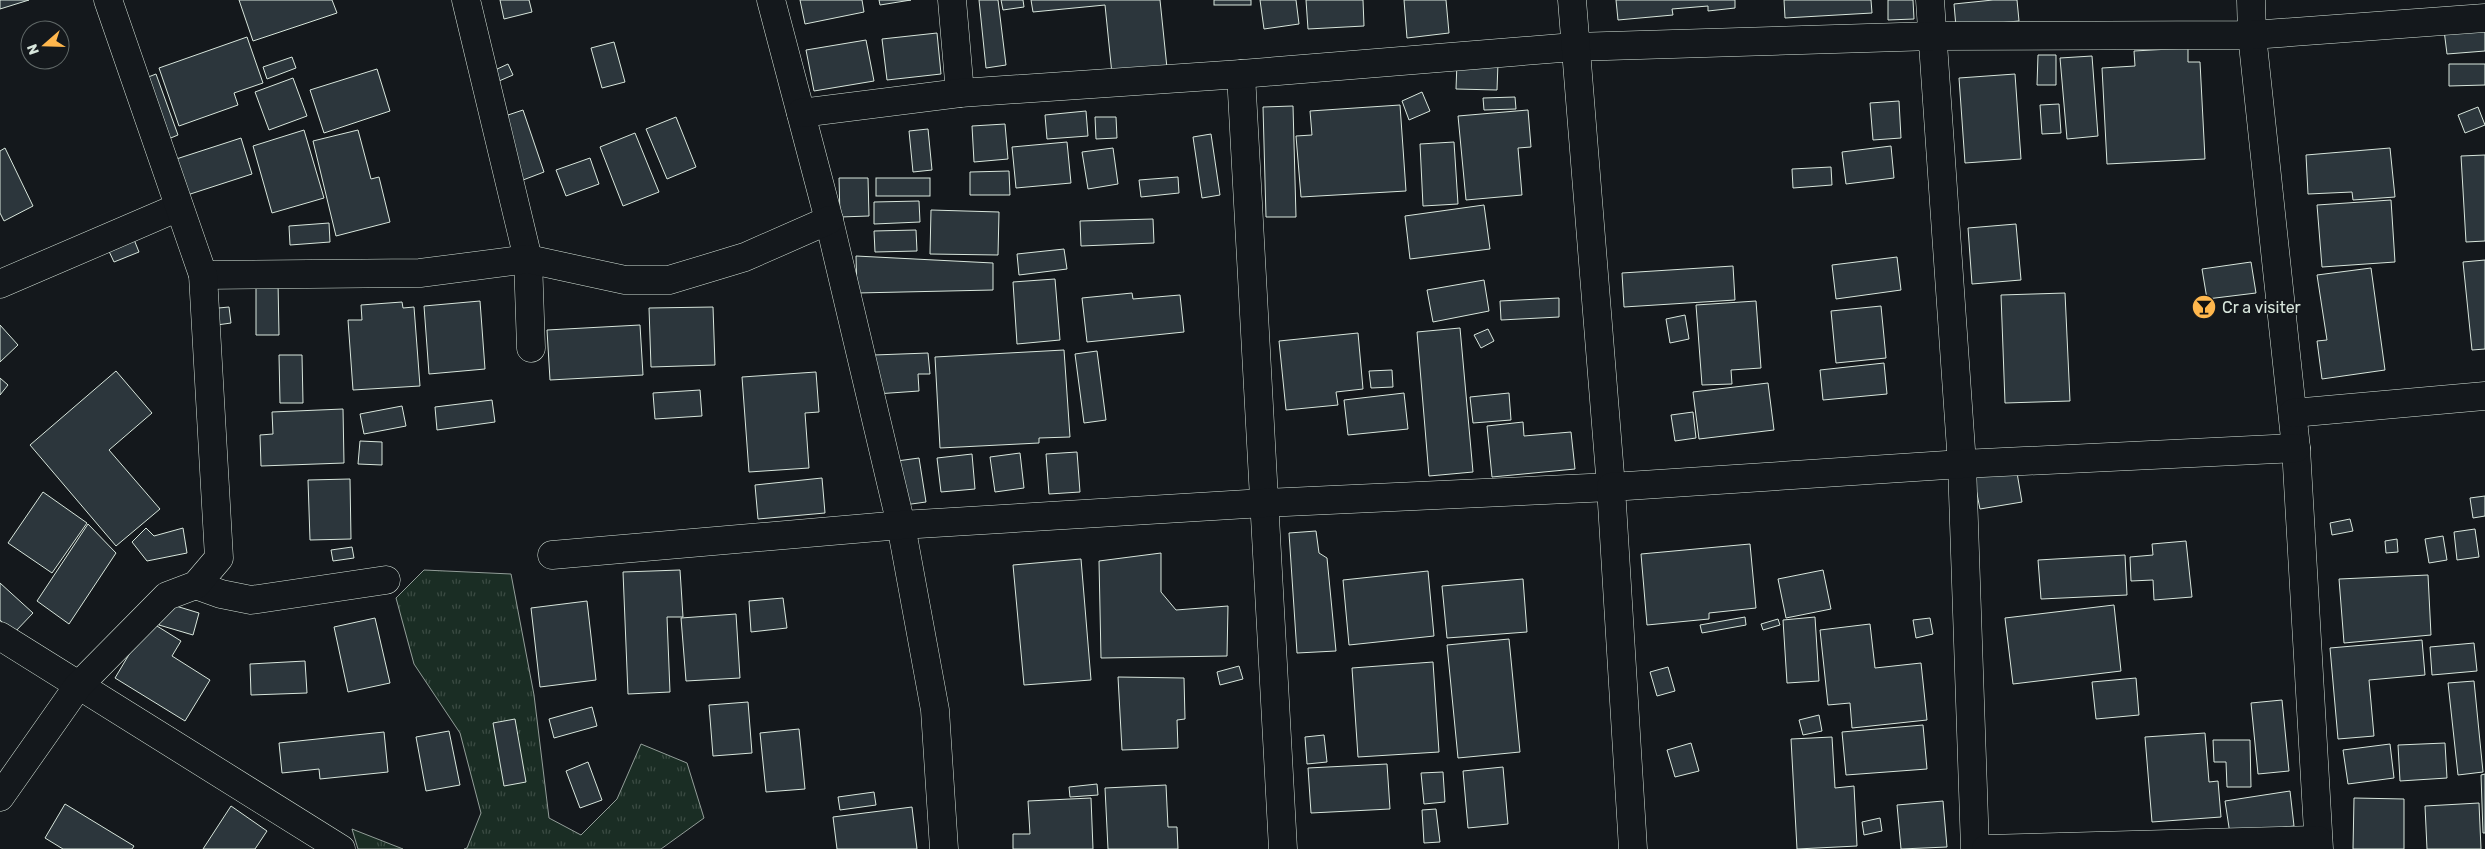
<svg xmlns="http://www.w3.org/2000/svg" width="2485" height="849" font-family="Rubik,sans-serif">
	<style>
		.grass { fill: url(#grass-tufts); stroke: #939e99 }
		.building { fill: #2c363c; stroke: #d8e6dc }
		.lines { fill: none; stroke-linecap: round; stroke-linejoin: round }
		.street-casing { stroke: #d8e6dc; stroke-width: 29 }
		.street { stroke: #14181c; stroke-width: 28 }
		.labels { text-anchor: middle; stroke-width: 4; stroke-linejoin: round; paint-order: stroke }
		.poi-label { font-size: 16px; fill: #d8e6dc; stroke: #14181c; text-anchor: start }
	</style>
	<defs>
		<pattern id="grass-tufts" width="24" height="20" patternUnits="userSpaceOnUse" patternTransform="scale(1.25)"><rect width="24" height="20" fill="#1a2d24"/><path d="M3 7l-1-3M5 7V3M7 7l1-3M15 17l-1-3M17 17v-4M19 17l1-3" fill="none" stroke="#3b4b43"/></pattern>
	</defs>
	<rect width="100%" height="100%" fill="#14181c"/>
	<g class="grass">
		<path d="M424 570 511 574 534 695 549 818 581 835 617 799 641 744 687 763 704 818 661 849H464L467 848 481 813 460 733 414 664 396 598Z"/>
		<path d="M352 829 403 849H358Z"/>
	</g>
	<g class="building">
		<path d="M0 0H29L0 9Z"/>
		<path d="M239 0H332L337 13 253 41Z"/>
		<path d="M500 0H529L532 12 504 19Z"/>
		<path d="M800 0H862L864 12 805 24Z"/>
		<path d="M879 0H911L880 5Z"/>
		<path d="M979 0H998L1006 65 986 68Z"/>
		<path d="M1001 0H1023L1024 7 1003 10Z"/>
		<path d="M1031 0H1160L1167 68 1112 74 1105 5 1033 12Z"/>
		<rect x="1214" y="0" width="37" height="5"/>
		<path d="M1260 0H1296L1299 24 1264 29Z"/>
		<path d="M1306 0H1363L1364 26 1308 29Z"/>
		<path d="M1404 0H1446L1449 33 1407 38Z"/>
		<path d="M1616 0H1735V8L1708 11V6L1672 9 1673 15 1618 20Z"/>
		<path d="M1784 0H1871L1872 13 1785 18Z"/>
		<path d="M1888 0H1913L1914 19 1888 20Z"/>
		<path d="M1993 0H2017L2019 21 1956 27 1954 4Z"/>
		<path d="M2485 26V51L2447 54 2444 30Z"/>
		<path d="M937 33 941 74 887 80 882 39Z"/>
		<path d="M247 37 263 83 234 93 238 105 179 126 159 68Z"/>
		<path d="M866 40 874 81 814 91 806 50Z"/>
		<path d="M614 42 625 82 602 88 591 48Z"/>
		<path d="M2188 48V62H2200L2205 159 2107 164 2102 68 2135 66 2134 51Z"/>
		<path d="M2038 55H2056V85H2037Z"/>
		<path d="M2092 56 2098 136 2067 139 2060 58Z"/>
		<path d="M292 57 296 68 267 79 263 67Z"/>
		<path d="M1457 62 1498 63 1497 90 1456 89Z"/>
		<path d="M508 64 513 75 499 81 495 70Z"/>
		<path d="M2449 64H2485V85L2449 86Z"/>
		<path d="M377 69 390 111 324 133 310 90Z"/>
		<path d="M156 74 178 135 161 142 138 81Z"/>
		<path d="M2015 74 2021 159 1965 163 1959 78Z"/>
		<path d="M293 78 307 116 269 130 255 92Z"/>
		<path d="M1422 92 1430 111 1409 120 1402 101Z"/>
		<path d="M1515 97 1516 109 1484 110 1483 98Z"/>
		<path d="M1899 101 1901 138 1873 140 1870 103Z"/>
		<path d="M2059 104 2061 133 2042 134 2040 105Z"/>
		<path d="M1400 105 1406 191 1301 197 1296 136 1312 135 1310 111Z"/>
		<path d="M1293 106 1296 217H1266L1263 107Z"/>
		<path d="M2478 107 2485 125 2465 133 2458 115Z"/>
		<path d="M523 110 544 172 523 180 502 117Z"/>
		<path d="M1528 110 1531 147 1518 148 1522 195 1466 200 1458 116Z"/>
		<path d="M1086 111 1088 136 1047 139 1045 115Z"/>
		<path d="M676 117 696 167 667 179 646 129Z"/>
		<path d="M1095 117H1116L1117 138 1096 139Z"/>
		<path d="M1005 124 1008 159 974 162 972 126Z"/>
		<path d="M928 129 932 170 913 172 909 131Z"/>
		<path d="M304 130 324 198 272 213 253 146Z"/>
		<path d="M358 130 371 179 379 177 390 222 336 236 313 141Z"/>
		<path d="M635 133 659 192 623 206 600 147Z"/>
		<path d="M1211 134 1220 195 1202 198 1193 137Z"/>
		<path d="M241 138 252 174 178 198 167 162Z"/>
		<path d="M1067 142 1071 183 1016 188 1012 147Z"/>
		<path d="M1454 142 1458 204 1423 206 1420 144Z"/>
		<path d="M1891 146 1894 178 1846 184 1842 152Z"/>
		<path d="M5 148 33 206 4 221 0 213V151Z"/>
		<path d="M1113 148 1118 184 1088 189 1082 152Z"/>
		<path d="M2390 148 2395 197 2353 200 2352 192 2308 194 2306 155Z"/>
		<path d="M2485 155V241L2466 242 2461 156Z"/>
		<path d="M590 158 599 184 566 196 556 170Z"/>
		<path d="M1831 167 1832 185 1793 188 1792 169Z"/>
		<path d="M1009 171 1010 195H970V172Z"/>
		<path d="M1178 177 1179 193 1141 197 1139 180Z"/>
		<path d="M839 178H868L869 216 840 217Z"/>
		<rect x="876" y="178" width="54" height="18"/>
		<path d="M2391 200 2395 262 2322 267 2317 205Z"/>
		<path d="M919 201 920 222 874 224V202Z"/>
		<path d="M1484 205 1490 249 1410 259 1405 216Z"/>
		<path d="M931 210 999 212 998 255 930 254Z"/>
		<path d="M1153 219 1154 243 1081 246 1080 221Z"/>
		<path d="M329 223 330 242 290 245 289 226Z"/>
		<path d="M2016 224 2021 280 1972 284 1968 228Z"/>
		<path d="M916 230 917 251 875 252 874 231Z"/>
		<path d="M133 237 139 252 114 262 107 247Z"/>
		<path d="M1064 249 1067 269 1019 275 1017 254Z"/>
		<path d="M856 256 993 263V290L857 293Z"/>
		<path d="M1897 257 1901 290 1836 299 1832 265Z"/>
		<path d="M2485 260V349L2472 350 2463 262Z"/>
		<path d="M2251 262 2256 293 2207 299 2202 269Z"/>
		<path d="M1733 266 1735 300 1624 307 1622 273Z"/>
		<path d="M2371 268 2385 370 2322 379 2317 341 2327 340 2317 275Z"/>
		<path d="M1055 279 1060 340 1017 344 1013 282Z"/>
		<path d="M1484 280 1489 311 1433 322 1427 290Z"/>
		<path d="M278 282 279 335H256V283Z"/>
		<path d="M1132 293 1133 299 1180 295 1184 332 1087 342 1082 298Z"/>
		<path d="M2065 293 2070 401 2005 403 2001 295Z"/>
		<path d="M1559 298V317L1501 320 1500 301Z"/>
		<path d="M480 301 485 369 429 374 424 306Z"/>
		<path d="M1756 301 1761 368 1731 370 1732 384 1702 385 1696 305Z"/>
		<path d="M402 302 403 308 414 307 420 386 353 390 348 320H362L361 305Z"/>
		<path d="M1881 306 1886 358 1836 363 1831 311Z"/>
		<path d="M229 307 231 323 210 326 208 309Z"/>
		<path d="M713 307 715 365 651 367 649 308Z"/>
		<path d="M1685 315 1689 339 1670 343 1666 319Z"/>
		<path d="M0 325 18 345 0 362Z"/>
		<path d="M640 325 643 375 550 380 547 330Z"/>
		<path d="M1460 328 1473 472 1429 476 1417 332Z"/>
		<path d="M1488 329 1494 341 1481 348 1474 335Z"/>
		<path d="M1358 333 1363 389 1336 392 1338 405 1286 410 1279 341Z"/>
		<path d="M1064 350 1070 437 1039 438V443L940 448 935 357Z"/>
		<path d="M1097 351 1106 420 1084 423 1075 354Z"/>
		<path d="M928 353 930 374H918L919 391 876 394 874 355Z"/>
		<path d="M279 355H302L303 403H280Z"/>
		<path d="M1884 363 1887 394 1823 400 1820 370Z"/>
		<path d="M1392 370 1393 387 1371 388 1369 371Z"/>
		<path d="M116 371 152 413 109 450 160 509 116 546 30 445Z"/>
		<path d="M816 372 819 412 805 413 809 468 749 472 742 377Z"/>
		<path d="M0 378 8 385 0 395Z"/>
		<path d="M1768 383 1774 430 1699 439 1693 392Z"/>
		<path d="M700 390 702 416 655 419 653 393Z"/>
		<path d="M1404 393 1408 429 1348 435 1344 400Z"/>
		<path d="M1509 393 1511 420 1473 423 1470 397Z"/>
		<path d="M492 400 495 422 437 430 435 407Z"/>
		<path d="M402 406 406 426 364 434 360 414Z"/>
		<path d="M343 409 344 463 261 466 260 435 273 434 272 412Z"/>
		<path d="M1693 412 1696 438 1675 441 1671 415Z"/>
		<path d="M1523 422 1524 436 1571 432 1575 469 1492 477 1487 426Z"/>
		<path d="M360 441 382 442V465L358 464Z"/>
		<path d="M1077 452 1080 492 1049 494 1046 454Z"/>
		<path d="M1020 453 1024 488 995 492 990 457Z"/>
		<path d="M972 454 975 489 941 492 937 458Z"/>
		<path d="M919 458 926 502 904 505 897 461Z"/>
		<path d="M2016 467 2022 502 1980 509 1973 474Z"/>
		<path d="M822 478 825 513 758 519 755 485Z"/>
		<path d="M350 479 351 539 310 540 308 480Z"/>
		<path d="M43 492 87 523 52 573 8 543Z"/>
		<path d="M2485 496V516L2473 518 2470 498Z"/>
		<path d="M2350 519 2353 531 2332 535 2330 523Z"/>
		<path d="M88 524 116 553 69 624 37 601Z"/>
		<path d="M146 528 154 536 183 528 187 553 147 561 132 542Z"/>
		<path d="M2475 529 2479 557 2457 560 2454 532Z"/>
		<path d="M1316 531 1319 553 1327 558 1336 651 1297 653 1289 533Z"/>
		<path d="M2443 536 2447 560 2429 563 2425 539Z"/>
		<path d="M2397 539 2398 552 2386 553 2385 541Z"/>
		<path d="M2186 541 2192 597 2154 600 2153 580 2131 581 2130 557 2153 555 2152 544Z"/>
		<path d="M1750 544 1756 608 1709 613V619L1647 625 1641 554Z"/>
		<path d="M352 547 354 558 333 561 331 550Z"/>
		<path d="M1161 553V592L1176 610 1228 606 1227 656 1101 658 1099 561Z"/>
		<path d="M2125 555 2127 595 2041 599 2038 560Z"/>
		<path d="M1081 559 1091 680 1024 685 1013 565Z"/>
		<path d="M680 570 683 617H667L670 692 628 694 623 572Z"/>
		<path d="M1823 570 1831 609 1786 618 1778 579Z"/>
		<path d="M1428 571 1434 636 1349 645 1343 580Z"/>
		<path d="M2428 575 2431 635 2344 643 2339 579Z"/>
		<path d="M1523 579 1527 632 1447 638 1442 586Z"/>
		<path d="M0 583 33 613 14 633 0 620Z"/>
		<path d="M783 598 787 628 751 632 749 601Z"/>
		<path d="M587 601 596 680 540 687 531 608Z"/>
		<path d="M166 603 199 613 193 635 159 625Z"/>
		<path d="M2114 605 2121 671 2013 684 2005 618Z"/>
		<path d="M736 614 740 678 686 681 681 618Z"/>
		<path d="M1745 617 1746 625 1702 633 1700 625Z"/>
		<path d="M1815 617 1819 681 1787 683 1783 620Z"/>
		<path d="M375 618 390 683 348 692 334 627Z"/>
		<path d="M1930 618 1933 634 1916 638 1913 620Z"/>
		<path d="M1778 619 1780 625 1763 630 1761 624Z"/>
		<path d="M149 621 181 641 172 656 210 680 185 721 115 678Z"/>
		<path d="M1870 624 1875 668 1921 663 1927 720 1852 728 1850 703 1828 705 1820 630Z"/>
		<path d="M1509 639 1520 752 1458 758 1447 645Z"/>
		<path d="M2422 640 2425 675 2369 680 2374 736 2338 739 2330 648Z"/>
		<path d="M2474 643 2477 671 2432 675 2430 647Z"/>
		<path d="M305 661 307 693 251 695 250 664Z"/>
		<path d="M1433 662 1439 752 1358 757 1352 668Z"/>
		<path d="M1239 666 1243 679 1220 685 1217 672Z"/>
		<path d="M1668 667 1675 691 1657 696 1650 672Z"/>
		<path d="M1118 677 1184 678 1185 719 1177 720 1178 748 1122 750Z"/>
		<path d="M2136 678 2139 715 2096 719 2092 682Z"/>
		<path d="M2474 681 2483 772 2458 775 2448 683Z"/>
		<path d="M2282 700 2289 771 2258 774 2251 703Z"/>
		<path d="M748 702 752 753 713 756 709 705Z"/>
		<path d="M592 707 597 726 554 738 549 719Z"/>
		<path d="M1819 715 1822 731 1803 735 1799 720Z"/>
		<path d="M515 719 526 782 504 786 493 723Z"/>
		<path d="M1923 725 1927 769 1846 775 1842 732Z"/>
		<path d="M799 729 805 789 766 792 760 733Z"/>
		<path d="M449 731 460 785 426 791 416 737Z"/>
		<path d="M384 732 388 772 320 779 319 769 282 773 279 743Z"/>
		<path d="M2205 733 2209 782 2218 781 2221 817 2152 822 2145 737Z"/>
		<path d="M1324 735 1327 762 1307 764 1305 737Z"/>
		<path d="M1832 737 1835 788 1854 786 1857 846 1797 849 1791 739Z"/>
		<path d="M2213 740H2250L2251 787H2227L2226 762H2214Z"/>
		<path d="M1691 743 1699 771 1675 777 1667 750Z"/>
		<path d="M2445 743 2447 778 2400 781 2398 745Z"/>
		<path d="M2390 744 2394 778 2348 784 2343 750Z"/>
		<path d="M588 762 602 800 580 808 566 771Z"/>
		<path d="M1387 764 1390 809 1311 813 1308 768Z"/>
		<path d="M1503 767 1508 824 1468 828 1463 771Z"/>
		<path d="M1443 772 1445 802 1424 804 1421 773Z"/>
		<path d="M2485 774V833H2483L2481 775Z"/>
		<path d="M1097 784 1098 795 1070 797 1069 787Z"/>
		<path d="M1166 785 1168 827H1177L1178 849H1108L1105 788Z"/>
		<path d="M2290 791 2294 826 2230 834 2225 801Z"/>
		<path d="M874 792 876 805 840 810 838 797Z"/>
		<path d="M1091 798 1093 849H1013V834H1030L1028 801Z"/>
		<path d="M2354 798 2404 799V849H2353Z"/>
		<path d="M1943 801 1947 847 1901 849 1897 805Z"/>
		<path d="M2479 803 2481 849H2427L2425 806Z"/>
		<path d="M65 804 134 846 132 849H63L45 838Z"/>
		<path d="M231 806 267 831 255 849H203Z"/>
		<path d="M912 807 917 849H837L833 817Z"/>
		<path d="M1436 809 1440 842 1424 843 1422 810Z"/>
		<path d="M1880 818 1882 831 1864 835 1862 822Z"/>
	</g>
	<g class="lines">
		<g class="street-casing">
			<g id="street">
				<path d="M466 0 528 259 531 348"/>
				<path d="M771 0 829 220 901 525 935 710 944 849"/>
				<path d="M952 0 960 93"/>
				<path d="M1930 0 1962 464 1975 849"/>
				<path d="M2251 0 2252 35 2296 448 2319 849"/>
				<path d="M1241 74 1283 849"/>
				<path d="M801 113 960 93 1241 74 1574 47 1933 36 2252 35 2485 18"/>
				<path d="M203 275 420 273 528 259 625 280H669L745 257 829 220"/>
				<path d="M0 284 179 207"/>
				<path d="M2293 413 2485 396"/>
				<path d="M552 555 901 525 1264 503 1611 487 1572 0"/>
				<path d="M196 585 221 594 251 600 386 580"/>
				<path d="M0 636 341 849"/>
				<path d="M0 797 78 686 167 596 196 585 219 558 203 275 108 0"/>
				<path d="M1633 849 1611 487 1962 464 2296 448"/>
				<path d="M1986 849 2318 840"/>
			</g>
		</g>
		<use href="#street" class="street"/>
	</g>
	<defs>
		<g id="bar-disc" transform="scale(1.25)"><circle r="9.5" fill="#ffb74d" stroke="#14181c"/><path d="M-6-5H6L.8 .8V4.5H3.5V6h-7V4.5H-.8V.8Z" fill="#111"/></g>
	</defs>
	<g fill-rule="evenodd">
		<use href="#bar-disc" x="2204" y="307"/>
	</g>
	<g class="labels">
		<g class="poi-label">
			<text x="2222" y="313">Cr a visiter</text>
		</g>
	</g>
	<g transform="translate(45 45) rotate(250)"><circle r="24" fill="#14181c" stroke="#626a69"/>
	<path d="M0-4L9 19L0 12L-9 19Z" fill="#ffb74d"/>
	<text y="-8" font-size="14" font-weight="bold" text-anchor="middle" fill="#d8e6dc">N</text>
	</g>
</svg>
